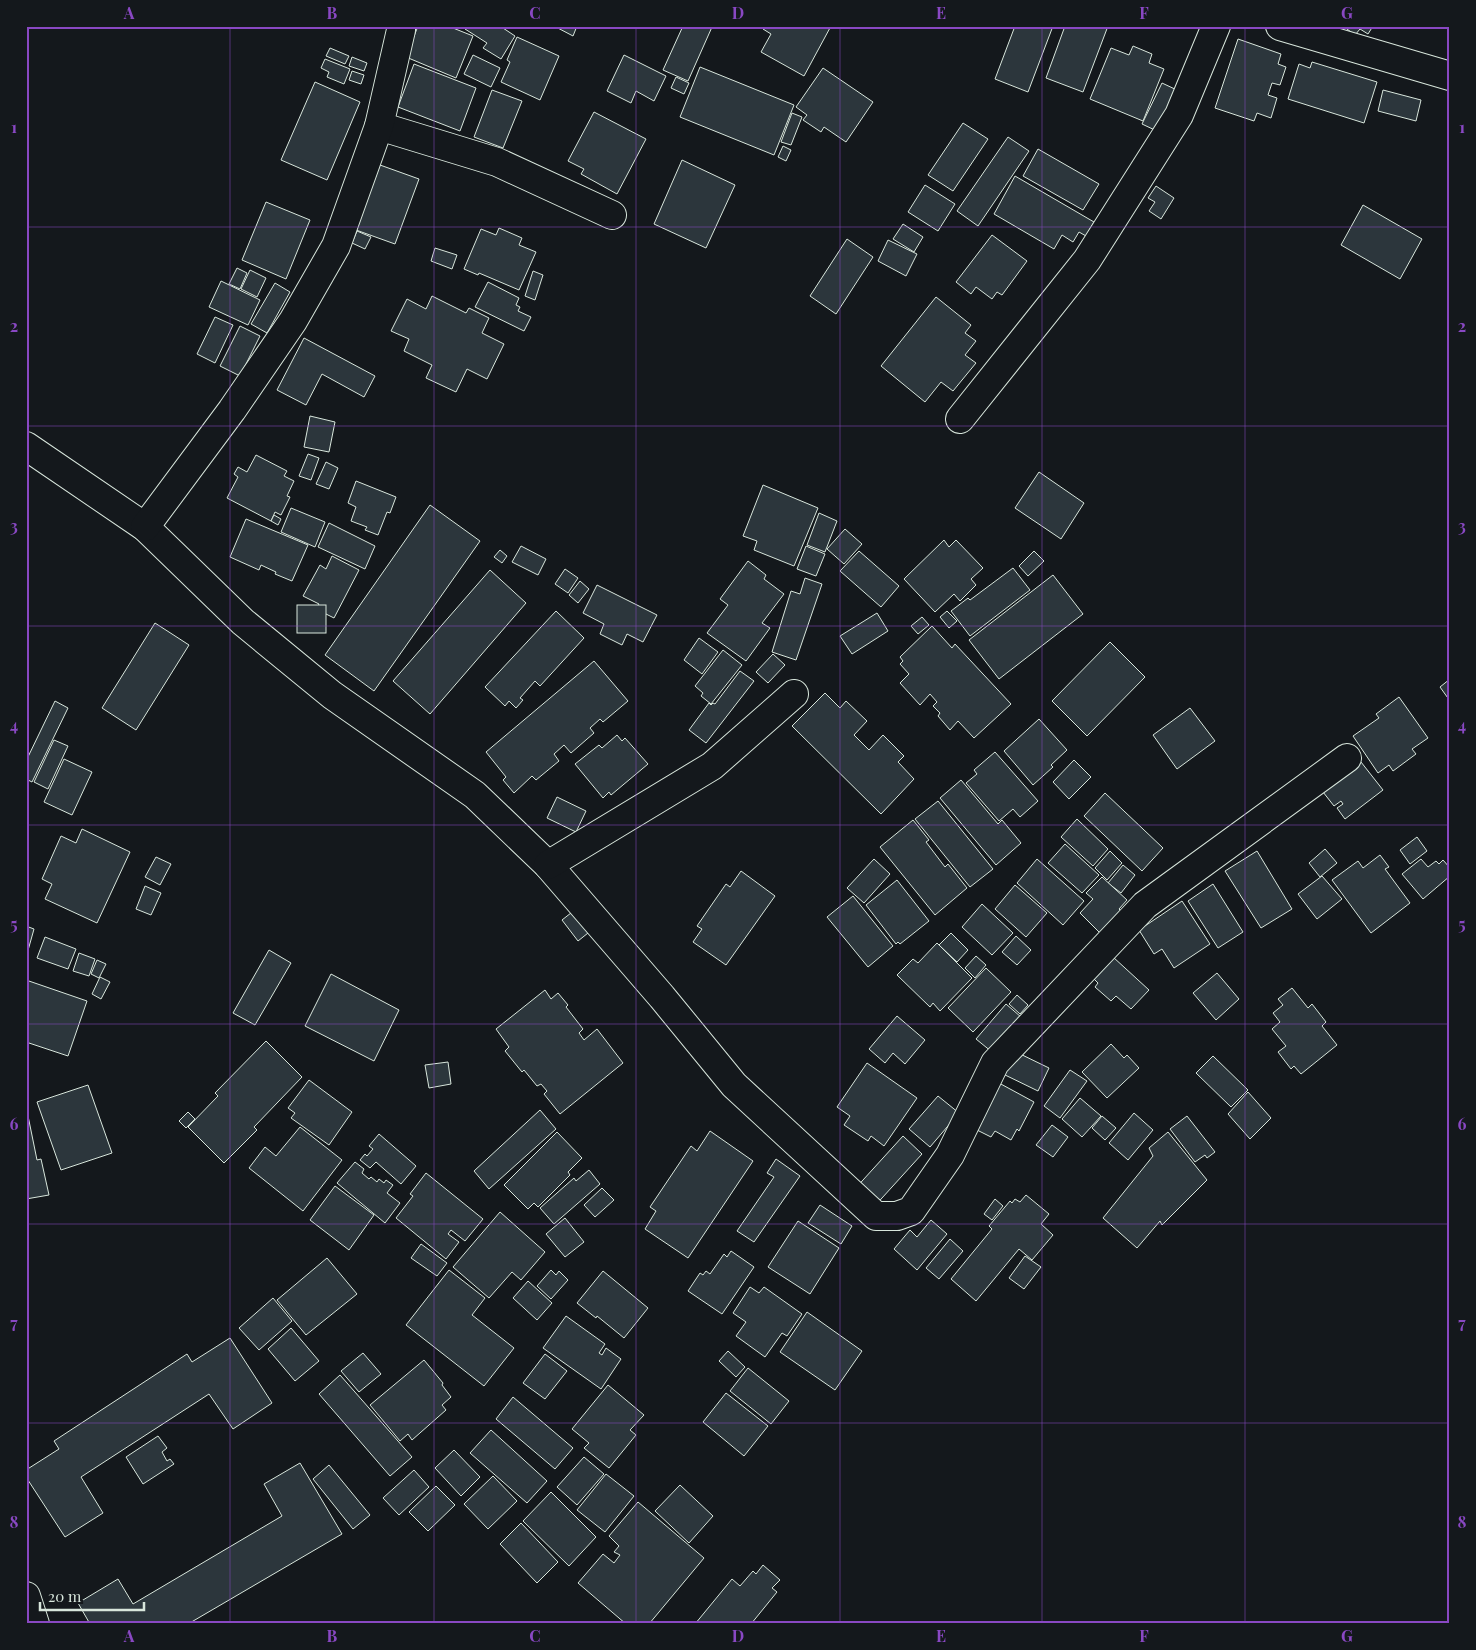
<svg xmlns="http://www.w3.org/2000/svg" width="1476" height="1650" font-family="'Playfair Display',serif">
	<style>
		.building { fill: #2c363c; stroke: #d8e6dc }
		.lines { fill: none; stroke-linecap: round; stroke-linejoin: round }
		.minor-casing { stroke: #d8e6dc; stroke-width: 30 }
		.minor { stroke: #14181c; stroke-width: 28 }
		.grid { fill: none; stroke: #8948c3; stroke-width: 1; stroke-opacity: 0.55 }
		.neatline { fill: none; stroke: #8948c3; stroke-width: 2 }
		.grid-label { font-size: 16px; text-anchor: middle; font-weight: bold; fill: #8948c3 }
	</style>
	<rect width="100%" height="100%" fill="#14181c"/>
	<g class="building">
		<path d="M418 26H448L473 36 456 78 406 57Z"/>
		<path d="M467 26H500L515 36 501 59 483 48 487 43 465 29Z"/>
		<path d="M554 26H577L573 36Z"/>
		<path d="M683 26 712 27 688 81 663 70Z"/>
		<path d="M764 26H831L804 76 761 52 771 34 763 29Z"/>
		<path d="M1015 26H1053L1028 92 995 79Z"/>
		<path d="M1065 26H1108L1083 92 1046 78Z"/>
		<path d="M1343 26H1373L1368 34 1360 29 1355 35Z"/>
		<path d="M517 37 559 56 540 100 501 82 510 62 507 60Z"/>
		<path d="M1238 39 1281 54 1278 64 1286 67 1280 85 1272 83 1268 95 1277 98 1271 118 1257 113 1254 121 1215 108Z"/>
		<path d="M1133 46 1152 54 1149 63 1164 69 1143 121 1090 99 1111 48 1129 55Z"/>
		<path d="M330 48 349 56 345 64 326 56Z"/>
		<path d="M473 55 500 68 491 87 464 74Z"/>
		<path d="M624 55 666 76 654 101 636 91 631 103 607 91Z"/>
		<path d="M352 57 367 63 364 71 349 66Z"/>
		<path d="M325 59 350 69 344 84 327 77 329 72 321 68Z"/>
		<path d="M1312 62 1377 82 1364 123 1288 99 1299 64 1310 68Z"/>
		<path d="M414 64 476 88 460 131 398 107Z"/>
		<path d="M700 67 794 105 774 155 680 117Z"/>
		<path d="M823 68 873 102 846 142 824 127 821 132 803 120 807 115 796 107Z"/>
		<path d="M352 71 364 75 361 84 349 80Z"/>
		<path d="M676 77 689 83 684 94 671 88Z"/>
		<path d="M315 82 360 102 327 180 281 160Z"/>
		<path d="M1162 83 1179 91 1159 132 1142 124Z"/>
		<path d="M492 90 522 101 503 148 474 137Z"/>
		<path d="M1383 90 1421 100 1416 121 1378 111Z"/>
		<path d="M594 112 646 139 617 194 581 174 584 169 568 161Z"/>
		<path d="M792 113 802 117 791 145 781 142Z"/>
		<path d="M963 123 988 139 953 191 928 175Z"/>
		<path d="M1008 137 1029 151 978 226 957 211Z"/>
		<path d="M783 146 791 150 786 161 778 157Z"/>
		<path d="M1038 149 1099 184 1083 210 1023 176Z"/>
		<path d="M682 160 735 185 706 248 654 224Z"/>
		<path d="M380 165 419 179 395 244 356 230Z"/>
		<path d="M1015 176 1094 222 1086 236 1079 232 1073 242 1062 235 1054 249 994 214Z"/>
		<path d="M925 185 955 204 938 231 908 212Z"/>
		<path d="M1156 186 1174 198 1161 219 1149 211 1155 202 1148 198Z"/>
		<path d="M266 202 310 220 286 279 242 260Z"/>
		<path d="M1363 205 1422 239 1400 279 1341 245Z"/>
		<path d="M903 224 923 237 914 252 893 239Z"/>
		<path d="M499 228 522 238 519 245 536 252 519 290 479 273 478 275 464 269 481 229 496 235Z"/>
		<path d="M357 231 371 237 365 249 352 243Z"/>
		<path d="M992 235 1027 261 1002 295 997 292 992 299 976 287 971 294 956 282Z"/>
		<path d="M847 239 873 257 836 314 810 296Z"/>
		<path d="M888 240 917 254 906 276 878 261Z"/>
		<path d="M435 248 457 255 452 269 431 261Z"/>
		<path d="M237 268 247 273 240 289 229 284Z"/>
		<path d="M250 270 266 278 257 297 241 289Z"/>
		<path d="M533 271 543 275 535 300 525 296Z"/>
		<path d="M221 281 260 300 248 325 209 307Z"/>
		<path d="M488 282 519 298 516 305 520 307 518 311 531 317 524 331 475 307Z"/>
		<path d="M275 283 290 292 267 333 251 324Z"/>
		<path d="M432 296 466 313 469 308 489 318 482 333 504 344 487 379 467 369 456 392 426 378 432 365 404 351 409 339 391 331 407 299 426 309Z"/>
		<path d="M936 297 971 325 965 333 976 341 965 355 976 363 953 391 941 382 925 402 881 366Z"/>
		<path d="M215 317 233 325 215 363 197 354Z"/>
		<path d="M240 326 260 336 240 376 220 366Z"/>
		<path d="M304 338 375 376 364 397 322 374 306 405 277 390Z"/>
		<path d="M310 416 335 422 329 452 304 447Z"/>
		<path d="M308 454 319 458 311 480 299 476Z"/>
		<path d="M256 455 287 471 284 476 294 481 287 496 290 497 281 515 275 512 271 521 227 498 238 477 234 474 238 467 247 472Z"/>
		<path d="M326 462 338 468 329 489 316 484Z"/>
		<path d="M1039 472 1084 503 1061 539 1015 508Z"/>
		<path d="M356 481 396 497 390 513 387 512 378 535 365 530 367 527 351 521 356 507 348 503Z"/>
		<path d="M763 485 818 508 794 566 754 550 757 541 743 536Z"/>
		<path d="M430 505 480 541 374 691 325 655Z"/>
		<path d="M291 508 325 522 315 547 281 532Z"/>
		<path d="M819 513 837 521 825 552 807 545Z"/>
		<path d="M274 515 281 519 278 525 271 521Z"/>
		<path d="M246 519 308 545 292 581 275 574 276 572 261 565 259 570 230 557Z"/>
		<path d="M329 523 375 546 365 569 318 547Z"/>
		<path d="M845 529 862 544 844 564 827 549Z"/>
		<path d="M944 540 949 547 956 540 983 568 971 579 976 585 960 601 954 594 935 612 904 579Z"/>
		<path d="M521 546 546 559 538 575 512 562Z"/>
		<path d="M806 546 825 554 816 576 797 569Z"/>
		<path d="M500 550 507 556 502 563 494 557Z"/>
		<path d="M859 551 899 586 881 607 840 571Z"/>
		<path d="M1034 551 1044 561 1028 576 1019 566Z"/>
		<path d="M332 556 359 570 334 618 316 609 319 604 303 596 320 565 326 569Z"/>
		<path d="M748 561 766 575 764 579 784 594 762 623 770 628 746 661 707 633 728 605 720 599Z"/>
		<path d="M1013 568 1030 590 970 636 951 611 968 598 970 600Z"/>
		<path d="M565 569 578 578 568 593 555 584Z"/>
		<path d="M490 570 526 603 430 714 393 681Z"/>
		<path d="M1053 575 1083 614 999 679 969 640Z"/>
		<path d="M805 578 822 584 796 660 772 652 791 591 800 594Z"/>
		<path d="M580 581 589 589 578 603 569 595Z"/>
		<path d="M597 585 657 615 643 642 627 634 622 645 600 634 604 624 583 613Z"/>
		<rect x="297" y="605" width="29" height="28"/>
		<path d="M556 611 584 638 540 686 535 681 520 698 523 700 516 708 509 701 505 706 485 687Z"/>
		<path d="M947 611 957 621 949 628 940 617Z"/>
		<path d="M877 613 888 631 852 654 840 636Z"/>
		<path d="M922 617 929 625 918 634 911 626Z"/>
		<path d="M155 623 189 645 136 730 102 708Z"/>
		<path d="M932 626 952 648 955 644 1011 704 974 738 958 721 950 730 938 716 940 713 933 706 937 702 930 694 920 705 900 683 909 674 900 664 903 661 900 657Z"/>
		<path d="M699 638 718 652 702 674 684 660Z"/>
		<path d="M1110 642 1145 677 1087 736 1052 701Z"/>
		<path d="M723 650 742 665 711 704 701 696 703 693 695 686Z"/>
		<path d="M773 654 785 665 768 683 756 672Z"/>
		<path d="M594 661 628 701 603 722 600 719 590 728 594 733 571 753 564 745 554 754 559 761 536 780 532 776 514 793 503 780 506 777 486 752Z"/>
		<path d="M740 671 754 681 706 743 689 730 709 703 711 705 713 703 715 704Z"/>
		<path d="M1450 679V701L1440 687Z"/>
		<path d="M825 693 840 708 846 701 867 721 854 735 869 750 883 735 904 756 898 762 914 779 881 814 792 726Z"/>
		<path d="M1399 697 1428 738 1412 749 1416 754 1393 771 1389 765 1378 773 1353 736 1379 718 1376 714Z"/>
		<path d="M55 701 68 708 32 782 26 779V761Z"/>
		<path d="M1190 708 1215 741 1177 769 1153 735Z"/>
		<path d="M1039 719 1067 750 1051 765 1053 767 1033 785 1004 751Z"/>
		<path d="M617 735 622 741 625 738 648 764 611 795 609 792 603 798 575 764 599 745 602 748Z"/>
		<path d="M54 740 68 746 48 789 34 782Z"/>
		<path d="M995 752 1038 801 1020 817 1013 809 999 821 966 783 977 774 974 770Z"/>
		<path d="M64 759 92 772 72 815 44 802Z"/>
		<path d="M1074 760 1091 777 1069 799 1053 782Z"/>
		<path d="M1361 762 1383 790 1345 819 1337 808 1343 804 1341 801 1334 806 1323 792Z"/>
		<path d="M961 780 998 824 1002 820 1021 843 996 865 940 798Z"/>
		<path d="M1105 793 1163 848 1142 871 1084 816Z"/>
		<path d="M557 797 586 811 576 832 547 818Z"/>
		<path d="M938 801 993 869 970 887 915 819Z"/>
		<path d="M1077 819 1108 849 1093 866 1061 837Z"/>
		<path d="M913 820 929 840 926 842 945 867 948 864 967 888 935 915 880 847Z"/>
		<path d="M82 829 130 852 97 923 45 899 52 884 42 879 61 836 76 843Z"/>
		<path d="M1417 837 1427 851 1410 864 1400 850Z"/>
		<path d="M1065 844 1099 875 1082 893 1048 863Z"/>
		<path d="M1325 849 1337 863 1320 877 1309 863Z"/>
		<path d="M1110 851 1122 863 1107 880 1095 868Z"/>
		<path d="M1257 851 1292 909 1261 928 1225 871Z"/>
		<path d="M1380 855 1389 867 1385 869 1410 903 1371 933 1332 880 1358 861 1363 868Z"/>
		<path d="M156 857 171 864 160 885 145 877Z"/>
		<path d="M874 859 890 874 864 903 847 888Z"/>
		<path d="M1037 859 1084 901 1063 925 1017 883Z"/>
		<path d="M1421 859 1428 867 1436 861 1439 864 1443 860 1450 868V876L1423 899 1402 874Z"/>
		<path d="M1123 865 1135 875 1121 893 1108 883Z"/>
		<path d="M741 871 775 896 726 965 693 942 702 929 697 926 726 884 730 887Z"/>
		<path d="M1322 876 1342 899 1317 919 1298 894Z"/>
		<path d="M1102 877 1127 900 1119 909 1121 911 1100 933 1080 913 1093 899 1086 893Z"/>
		<path d="M897 880 929 921 900 944 898 942 896 944 866 905Z"/>
		<path d="M1213 884 1243 932 1218 948 1188 901Z"/>
		<path d="M1015 885 1047 913 1026 937 995 909Z"/>
		<path d="M145 886 161 893 151 915 136 909Z"/>
		<path d="M853 896 893 946 868 967 827 917Z"/>
		<path d="M1182 901 1210 944 1174 968 1162 949 1154 954 1139 930Z"/>
		<path d="M982 904 1013 933 992 955 962 927Z"/>
		<path d="M576 909 593 929 578 941 562 920Z"/>
		<path d="M26 926 34 929 27 954H26Z"/>
		<path d="M951 933 968 950 957 962 939 945Z"/>
		<path d="M1016 936 1031 950 1017 965 1002 952Z"/>
		<path d="M45 937 76 949 68 969 37 958Z"/>
		<path d="M937 943 972 978 940 1011 933 1003 930 1007 897 975 913 959 918 963Z"/>
		<path d="M269 950 291 963 255 1025 233 1013Z"/>
		<path d="M79 953 95 959 89 976 73 971Z"/>
		<path d="M976 956 986 965 975 978 965 968Z"/>
		<path d="M1113 957 1149 990 1131 1009 1116 996 1111 1001 1095 987 1098 983 1093 978Z"/>
		<path d="M97 960 106 964 99 978 91 974Z"/>
		<path d="M986 968 1011 992 973 1032 948 1008Z"/>
		<path d="M1217 973 1239 999 1216 1020 1193 993Z"/>
		<path d="M331 974 399 1010 374 1061 305 1026Z"/>
		<path d="M100 977 110 982 101 999 92 994Z"/>
		<path d="M26 980 87 1001 68 1056 26 1042Z"/>
		<path d="M1292 988 1308 1008 1312 1004 1326 1022 1322 1026 1337 1045 1301 1074 1294 1066 1291 1069 1278 1052 1286 1046 1272 1029 1280 1022 1273 1013 1283 1005 1278 999Z"/>
		<path d="M545 990 551 999 558 993 568 1005 566 1007 583 1029 579 1033 584 1040 597 1029 623 1063 560 1114 544 1094 547 1091 541 1084 537 1086 524 1070 522 1072 505 1051 509 1047 496 1029Z"/>
		<path d="M1017 995 1028 1005 1020 1014 1009 1004Z"/>
		<path d="M1006 1004 1021 1017 992 1052 976 1039Z"/>
		<path d="M897 1016 925 1040 905 1064 893 1053 885 1063 869 1049Z"/>
		<path d="M266 1041 302 1077 254 1127 257 1130 224 1163 188 1127 218 1096 215 1093Z"/>
		<path d="M1111 1044 1124 1058 1127 1055 1139 1068 1107 1098 1082 1072Z"/>
		<path d="M1012 1050 1049 1068 1038 1091 1001 1073Z"/>
		<path d="M1213 1056 1248 1090 1231 1107 1196 1073Z"/>
		<path d="M448 1062 451 1084 429 1088 425 1065Z"/>
		<path d="M867 1063 917 1098 884 1146 871 1136 868 1141 844 1125 850 1116 837 1107Z"/>
		<path d="M1070 1070 1087 1081 1060 1118 1044 1106Z"/>
		<path d="M309 1080 352 1112 329 1145 291 1118 295 1113 288 1108Z"/>
		<path d="M999 1083 1034 1102 1019 1131 1017 1129 1011 1140 995 1131 991 1137 969 1126Z"/>
		<path d="M88 1085 112 1153 61 1170 37 1102Z"/>
		<path d="M1248 1092 1271 1118 1250 1139 1228 1114Z"/>
		<path d="M938 1096 959 1113 930 1147 909 1129Z"/>
		<path d="M1080 1098 1101 1116 1082 1137 1062 1119Z"/>
		<path d="M26 1106 37 1160 41 1159 49 1195 26 1199Z"/>
		<path d="M540 1110 556 1129 489 1189 474 1171Z"/>
		<path d="M188 1112 195 1119 186 1128 179 1121Z"/>
		<path d="M1134 1113 1153 1130 1128 1160 1109 1143Z"/>
		<path d="M1102 1116 1116 1128 1105 1140 1092 1128Z"/>
		<path d="M1187 1116 1215 1152 1207 1158 1205 1155 1195 1162 1170 1129Z"/>
		<path d="M1052 1125 1068 1137 1053 1157 1036 1145Z"/>
		<path d="M300 1127 342 1160 303 1211 249 1168 265 1147 276 1156Z"/>
		<path d="M710 1131 753 1161 688 1258 645 1229 656 1211 650 1207 691 1146 697 1151Z"/>
		<path d="M557 1132 582 1158 568 1172 570 1175 538 1207 534 1203 528 1209 504 1185Z"/>
		<path d="M1168 1132 1207 1180 1162 1225 1160 1221 1137 1248 1103 1218 1153 1156 1149 1148Z"/>
		<path d="M379 1134 416 1166 401 1184 376 1162 370 1168 360 1160 365 1154 367 1156 373 1149 369 1146Z"/>
		<path d="M903 1136 922 1154 872 1209 853 1191Z"/>
		<path d="M776 1159 800 1176 754 1242 737 1231 774 1177 767 1173Z"/>
		<path d="M355 1162 364 1169 362 1173 369 1179 371 1177 377 1182 379 1179 384 1183 386 1180 393 1185 387 1193 400 1203 385 1223 337 1183Z"/>
		<path d="M589 1170 600 1184 554 1224 540 1208 574 1178 576 1181Z"/>
		<path d="M426 1173 483 1219 465 1241 451 1230 448 1234 459 1242 446 1259 396 1218 413 1196 410 1194Z"/>
		<path d="M335 1186 374 1215 349 1250 310 1220Z"/>
		<path d="M602 1188 614 1200 595 1217 584 1205Z"/>
		<path d="M1026 1195 1049 1214 1041 1224 1053 1235 1032 1260 1019 1249 976 1301 951 1279 992 1229 989 1226 1010 1201 1012 1203 1015 1199 1020 1202Z"/>
		<path d="M995 1199 1003 1206 992 1220 984 1214Z"/>
		<path d="M820 1205 852 1226 841 1244 808 1223Z"/>
		<path d="M500 1212 545 1252 521 1280 512 1272 489 1298 453 1267Z"/>
		<path d="M565 1218 584 1242 565 1257 546 1234Z"/>
		<path d="M931 1220 947 1234 917 1270 894 1249 910 1230 917 1237Z"/>
		<path d="M798 1221 839 1248 810 1294 768 1267Z"/>
		<path d="M950 1239 963 1251 939 1279 926 1268Z"/>
		<path d="M421 1244 447 1263 437 1276 411 1258Z"/>
		<path d="M731 1251 754 1267 722 1314 688 1291 700 1273 703 1275 706 1271 710 1274 724 1254 727 1257Z"/>
		<path d="M1025 1256 1041 1267 1024 1289 1009 1278Z"/>
		<path d="M327 1258 357 1294 306 1335 277 1300Z"/>
		<path d="M449 1270 485 1298 472 1315 514 1348 484 1386 406 1325Z"/>
		<path d="M551 1270 556 1275 559 1271 568 1280 551 1299 537 1286Z"/>
		<path d="M603 1271 648 1308 624 1338 597 1316 596 1318 577 1303Z"/>
		<path d="M528 1281 552 1303 537 1320 513 1298Z"/>
		<path d="M750 1287 759 1293 764 1287 802 1314 787 1336 782 1333 765 1357 736 1336 746 1322 733 1313Z"/>
		<path d="M273 1298 292 1321 259 1350 239 1328Z"/>
		<path d="M807 1312 862 1351 835 1390 780 1352Z"/>
		<path d="M566 1316 605 1344 599 1353 602 1355 606 1348 621 1359 601 1389 543 1348Z"/>
		<path d="M291 1328 319 1361 295 1381 268 1349Z"/>
		<path d="M230 1338 272 1403 233 1429 209 1394 81 1477 103 1513 65 1537 26 1477V1470L59 1449 54 1441 187 1354 192 1362Z"/>
		<path d="M728 1351 745 1367 736 1377 719 1361Z"/>
		<path d="M363 1353 381 1374 359 1392 341 1371Z"/>
		<path d="M545 1354 567 1371 545 1399 523 1383Z"/>
		<path d="M424 1360 443 1383 442 1385 451 1397 442 1405 446 1410 412 1440 408 1434 400 1441 370 1405Z"/>
		<path d="M748 1368 789 1401 771 1424 730 1391Z"/>
		<path d="M340 1375 412 1457 390 1476 319 1394Z"/>
		<path d="M608 1385 644 1415 630 1430 636 1435 609 1468 584 1448 589 1443 572 1429Z"/>
		<path d="M726 1393 768 1426 744 1456 703 1422Z"/>
		<path d="M513 1397 573 1448 555 1469 496 1419Z"/>
		<path d="M491 1430 547 1481 527 1503 470 1453Z"/>
		<path d="M158 1436 167 1448 162 1452 167 1461 170 1459 174 1464 143 1484 126 1457Z"/>
		<path d="M454 1450 480 1477 461 1496 435 1468Z"/>
		<path d="M584 1457 604 1474 577 1505 557 1487Z"/>
		<path d="M300 1463 342 1534 188 1624H90L78 1603 118 1579 133 1604 282 1516 264 1484Z"/>
		<path d="M329 1465 370 1515 353 1529 313 1479Z"/>
		<path d="M414 1470 429 1487 399 1515 383 1498Z"/>
		<path d="M606 1474 634 1496 605 1532 577 1510Z"/>
		<path d="M493 1476 517 1501 488 1529 464 1504Z"/>
		<path d="M680 1485 713 1516 689 1543 655 1511Z"/>
		<path d="M436 1486 455 1505 428 1531 409 1512Z"/>
		<path d="M551 1492 596 1537 569 1566 523 1521Z"/>
		<path d="M638 1502 704 1558 649 1624H626L578 1583 603 1554 614 1563 620 1555 614 1552 619 1546 609 1536Z"/>
		<path d="M521 1523 558 1562 537 1583 500 1544Z"/>
		<path d="M763 1565 780 1580 772 1588 777 1592 751 1624H695L732 1579 740 1586 753 1571 756 1574Z"/>
	</g>
	<g class="lines">
		<g class="minor-casing">
			<g id="minor">
				<path d="M1280 26 1450 76"/>
				<path d="M379 126 497 162 612 215"/>
				<path d="M960 419 1087 260 1179 115 1216 26"/>
				<path d="M26 446 145 527 243 622 332 695 475 795 548 865 662 997 734 1085 876 1216H897L911 1211 950 1155 995 1063 1145 905 1347 758"/>
				<path d="M145 527 232 410 293 321 336 246 379 126 401 30"/>
				<path d="M548 865 712 766 794 694"/>
				<path d="M26 1596 35 1624"/>
			</g>
		</g>
		<use href="#minor" class="minor"/>
	</g>
	<path class="grid" d="M230 26V1624M434 26V1624M636 26V1624M840 26V1624M1042 26V1624M1245 26V1624M26 227H1450M26 426H1450M26 626H1450M26 825H1450M26 1024H1450M26 1224H1450M26 1423H1450"/>
	<rect width="1476" height="1650" fill="none" stroke="#14181c" stroke-width="55"/>
	<path d="M40 1602v8h104v-8" fill="none" stroke="#d8e6dc" stroke-width="2.5"/>
	<text x="48" y="1602" font-size="15" fill="#d8e6dc" stroke="#14181c" stroke-width="4" paint-order="stroke">20 m</text>
	<rect x="28" y="28" width="1420" height="1594" class="neatline"/>
	<g class="grid-label">
		<text x="129" y="19">A</text>
		<text x="332" y="19">B</text>
		<text x="535" y="19">C</text>
		<text x="738" y="19">D</text>
		<text x="941" y="19">E</text>
		<text x="1144" y="19">F</text>
		<text x="1347" y="19">G</text>
		<text x="14" y="133">1</text>
		<text x="1462" y="133">1</text>
		<text x="14" y="332">2</text>
		<text x="1462" y="332">2</text>
		<text x="14" y="532">3</text>
		<text x="1462" y="532">3</text>
		<text x="14" y="731">4</text>
		<text x="1462" y="731">4</text>
		<text x="14" y="930">5</text>
		<text x="1462" y="930">5</text>
		<text x="14" y="1130">6</text>
		<text x="1462" y="1130">6</text>
		<text x="14" y="1329">7</text>
		<text x="1462" y="1329">7</text>
		<text x="14" y="1528">8</text>
		<text x="1462" y="1528">8</text>
		<text x="129" y="1642">A</text>
		<text x="332" y="1642">B</text>
		<text x="535" y="1642">C</text>
		<text x="738" y="1642">D</text>
		<text x="941" y="1642">E</text>
		<text x="1144" y="1642">F</text>
		<text x="1347" y="1642">G</text>
	</g>
</svg>
